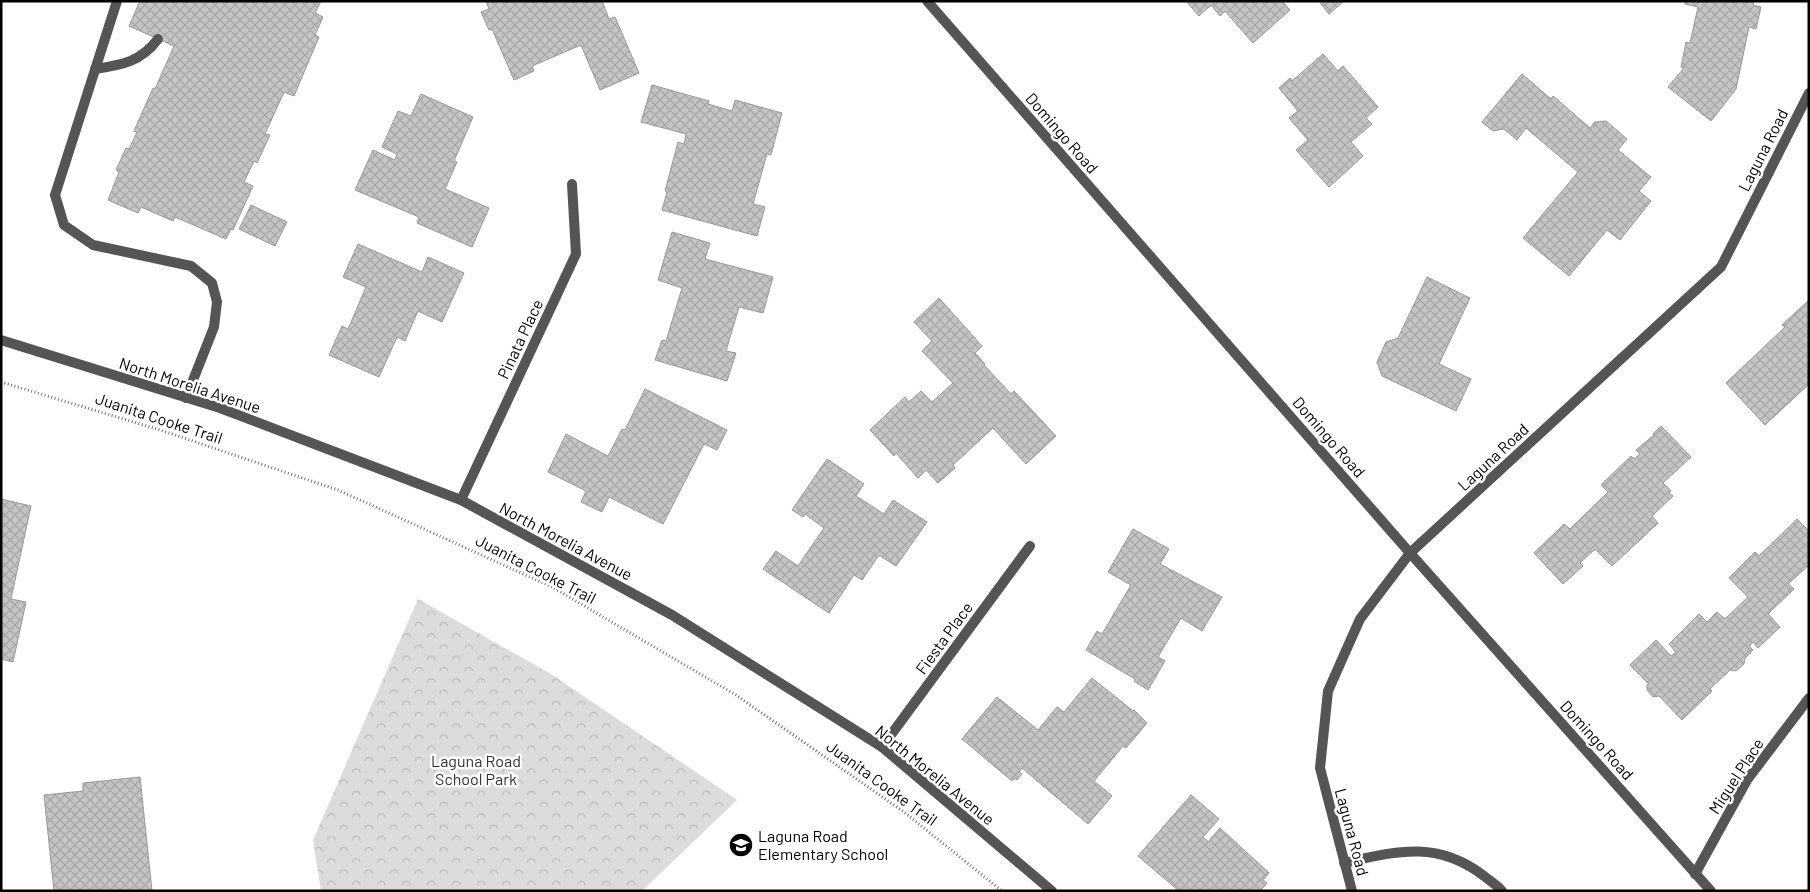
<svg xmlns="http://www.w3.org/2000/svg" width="1810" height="892" font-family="Barlow,sans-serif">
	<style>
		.forest { fill: url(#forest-crowns) }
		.building { fill: url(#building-cross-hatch); stroke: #999 }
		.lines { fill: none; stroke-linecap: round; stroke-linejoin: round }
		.path { stroke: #777; stroke-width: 3; stroke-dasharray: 1 2.5; stroke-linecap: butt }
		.lane { stroke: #555; stroke-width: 10 }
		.street { stroke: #555; stroke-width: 10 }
		.labels { text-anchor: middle; stroke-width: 5; stroke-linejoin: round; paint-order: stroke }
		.street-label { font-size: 16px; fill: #000; stroke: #fff }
		.park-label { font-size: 16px; fill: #333; stroke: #fff }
		.poi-label { font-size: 16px; fill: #000; stroke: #fff; text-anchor: start }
	</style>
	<defs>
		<pattern id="forest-crowns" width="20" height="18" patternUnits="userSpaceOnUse" patternTransform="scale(1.25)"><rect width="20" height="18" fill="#dcdcdc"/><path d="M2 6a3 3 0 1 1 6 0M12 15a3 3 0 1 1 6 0" fill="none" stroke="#bbb"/></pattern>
		<pattern id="building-cross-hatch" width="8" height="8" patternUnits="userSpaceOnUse" patternTransform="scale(1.25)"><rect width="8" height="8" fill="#c4c4c4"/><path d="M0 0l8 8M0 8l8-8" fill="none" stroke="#a7a7a7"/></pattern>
	</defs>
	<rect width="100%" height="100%" fill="#fff"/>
	<path class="forest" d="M418 599 551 674 737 800 642 891H321L313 840Z"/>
	<g class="building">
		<path d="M140 1H321L315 13 323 17 315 35 319 37 294 96 284 92 265 134 270 135 257 163 254 161 244 182 253 186 233 230 231 229 226 239 175 217 173 221 141 207 138 213 108 200 119 172 116 170 126 148 129 149 137 132 134 131 153 88 155 89 174 46 129 26Z"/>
		<path d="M486 1H602L609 19 615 17 639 73 600 90 581 45 532 66 534 71 514 80 492 29 489 30 481 12 489 9Z"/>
		<path d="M1186 1H1282L1290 10 1253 43 1225 11 1220 16 1211 5 1199 16Z"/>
		<path d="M1319 1H1344L1329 14Z"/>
		<path d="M1685 1H1754L1753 5 1761 7 1756 29 1749 27 1736 89 1711 121 1668 87 1684 68 1681 67 1686 42 1690 43 1698 7 1685 4Z"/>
		<path d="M1323 54 1338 71 1343 66 1378 107 1366 118 1372 124 1351 142 1363 156 1329 187 1296 150 1308 140 1289 118 1298 111 1279 88 1290 78 1292 81Z"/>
		<path d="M1522 74 1551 99 1553 96 1590 128 1595 122 1606 121 1627 139 1618 150 1651 177 1639 191 1651 201 1620 240 1607 230 1569 276 1523 238 1578 172 1526 128 1517 140 1504 129 1493 131 1482 122Z"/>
		<path d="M652 85 709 101 708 104 732 111 735 100 782 113 771 155 767 154 753 204 765 207 757 236 662 210 667 192 665 191 678 142 684 144 686 134 641 122Z"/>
		<path d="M421 94 473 117 454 161 457 162 445 189 489 208 472 247 417 223 419 217 355 190 373 150 395 160 397 154 382 147 398 111 411 116Z"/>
		<path d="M251 205 287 222 275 246 239 229Z"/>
		<path d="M672 232 710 243 705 259 773 277 763 313 739 307 726 351 736 353 727 381 655 360 662 340 666 341 682 288 658 280Z"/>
		<path d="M358 244 422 272 428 257 464 273 442 322 418 311 405 341 397 337 379 377 329 355 342 326 348 329 366 287 343 277Z"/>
		<path d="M1427 277 1470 298 1439 364 1471 379 1456 411 1382 376 1377 362 1386 342 1398 338Z"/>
		<path d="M939 298 982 346 975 353 985 364 984 365 1011 394 1014 391 1056 436 1026 464 993 428 953 465 955 468 938 483 926 470 918 478 896 453 894 456 870 430 905 397 909 402 921 391 932 402 953 383 922 351 932 341 914 322Z"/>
		<path d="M1809 300V384L1765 425 1726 383 1785 327 1782 325Z"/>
		<path d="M645 389 727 430 717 450 704 444 663 524 609 497 602 512 581 502 586 491 548 472 566 434 608 456 622 429 625 430Z"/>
		<path d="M1661 426 1691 457 1663 483 1671 491 1669 493 1673 496 1652 516 1658 523 1612 566 1595 549 1580 563 1583 566 1563 584 1534 553 1564 524 1570 529 1608 492 1601 485 1631 456 1634 459 1640 454 1636 450 1654 435 1653 434Z"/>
		<path d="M827 459 864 484 856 496 884 514 893 500 927 522 896 566 879 555 862 580 854 575 829 613 763 569 776 551 798 566 824 528 805 514 803 517 792 510Z"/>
		<path d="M1 499 31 506 11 599 26 602 13 662 1 659Z"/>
		<path d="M1797 519 1809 531V565L1788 584 1794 589 1768 614 1780 627 1758 648 1753 642 1749 646 1753 650 1745 658 1744 664 1736 671 1730 670 1710 689 1712 691 1682 720 1659 696 1653 697 1647 690V685L1649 684 1630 665 1656 640 1671 656 1676 652 1669 644 1699 614 1707 622 1717 612 1725 619 1748 597 1729 578 1755 552 1759 556Z"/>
		<path d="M1133 529 1169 549 1160 564 1222 597 1202 631 1181 618 1158 657 1165 661 1148 690 1134 681 1135 679 1086 650 1097 631 1102 634 1131 585 1108 572Z"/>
		<path d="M1092 678 1133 711 1134 710 1147 723 1126 748 1123 746 1094 781 1112 796 1088 824 1022 768 1019 772 1022 774 1017 780 1014 778 1012 781 962 739 997 697 1038 730 1057 707 1064 712Z"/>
		<path d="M140 777 152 891H54L44 795 83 791V783Z"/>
		<path d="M1191 795 1219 819 1203 837 1208 842 1220 828 1269 873 1263 880 1267 883 1260 891H1179L1138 856Z"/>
	</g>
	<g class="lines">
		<path class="path" d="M1 382 160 430 338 490 552 587 736 695 904 812 1002 891"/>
		<g class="lane">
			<path d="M117 1 55 195 64 225 93 245 191 266 212 283 217 302 214 327 186 398"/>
			<path d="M95 69C121 65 141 62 158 39"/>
		</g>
		<g class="street">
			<path d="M927 1 1410 553 1711 891"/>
			<path d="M1 340 220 408 461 500 672 615 882 747 1052 891"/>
			<path d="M461 500 576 254 572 184"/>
			<path d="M882 747 1030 546"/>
			<path d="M1344 863C1397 851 1437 840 1484 876 1490 881 1497 885 1502 891"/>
			<path d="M1695 874 1747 780 1809 698"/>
			<path d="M1352 891 1320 768 1328 691 1360 619 1410 553 1721 267 1809 93"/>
		</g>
	</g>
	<defs>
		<g id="school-disc" transform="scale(1.25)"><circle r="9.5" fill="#000" stroke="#fff"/><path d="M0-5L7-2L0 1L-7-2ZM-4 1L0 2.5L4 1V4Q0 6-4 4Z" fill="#fff"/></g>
	</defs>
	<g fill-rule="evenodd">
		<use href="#school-disc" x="741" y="845"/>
	</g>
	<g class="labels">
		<g class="street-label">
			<text transform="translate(1062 133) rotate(49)" y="6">Domingo Road</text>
			<text transform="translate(1763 150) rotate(-63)" y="6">Laguna Road</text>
			<text transform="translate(520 339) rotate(-65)" y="6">Pinata Place</text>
			<text transform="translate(190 385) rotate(18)" y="6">North Morelia Avenue</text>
			<text transform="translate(159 418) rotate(18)" y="6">Juanita Cooke Trail</text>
			<text transform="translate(1329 437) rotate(49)" y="6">Domingo Road</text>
			<text transform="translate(1493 457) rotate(-43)" y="6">Laguna Road</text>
			<text transform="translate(566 541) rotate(28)" y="6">North Morelia Avenue</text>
			<text transform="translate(536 569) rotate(27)" y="6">Juanita Cooke Trail</text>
			<text transform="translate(944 638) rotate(-54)" y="6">Fiesta Place</text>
			<text transform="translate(1597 740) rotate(48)" y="6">Domingo Road</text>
			<text transform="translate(935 775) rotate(39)" y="6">North Morelia Avenue</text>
			<text transform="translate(1736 776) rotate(-57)" y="6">Miguel Place</text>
			<text transform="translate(882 783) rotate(36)" y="6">Juanita Cooke Trail</text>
			<text transform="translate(1352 832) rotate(75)" y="6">Laguna Road</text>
		</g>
		<g class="park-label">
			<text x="476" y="767">Laguna Road<tspan x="476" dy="18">School Park</tspan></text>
		</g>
		<g class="poi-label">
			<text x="758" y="842">Laguna Road<tspan x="758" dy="18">Elementary School</tspan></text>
		</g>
	</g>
	<rect width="1810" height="892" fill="none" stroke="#000000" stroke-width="5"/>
</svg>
